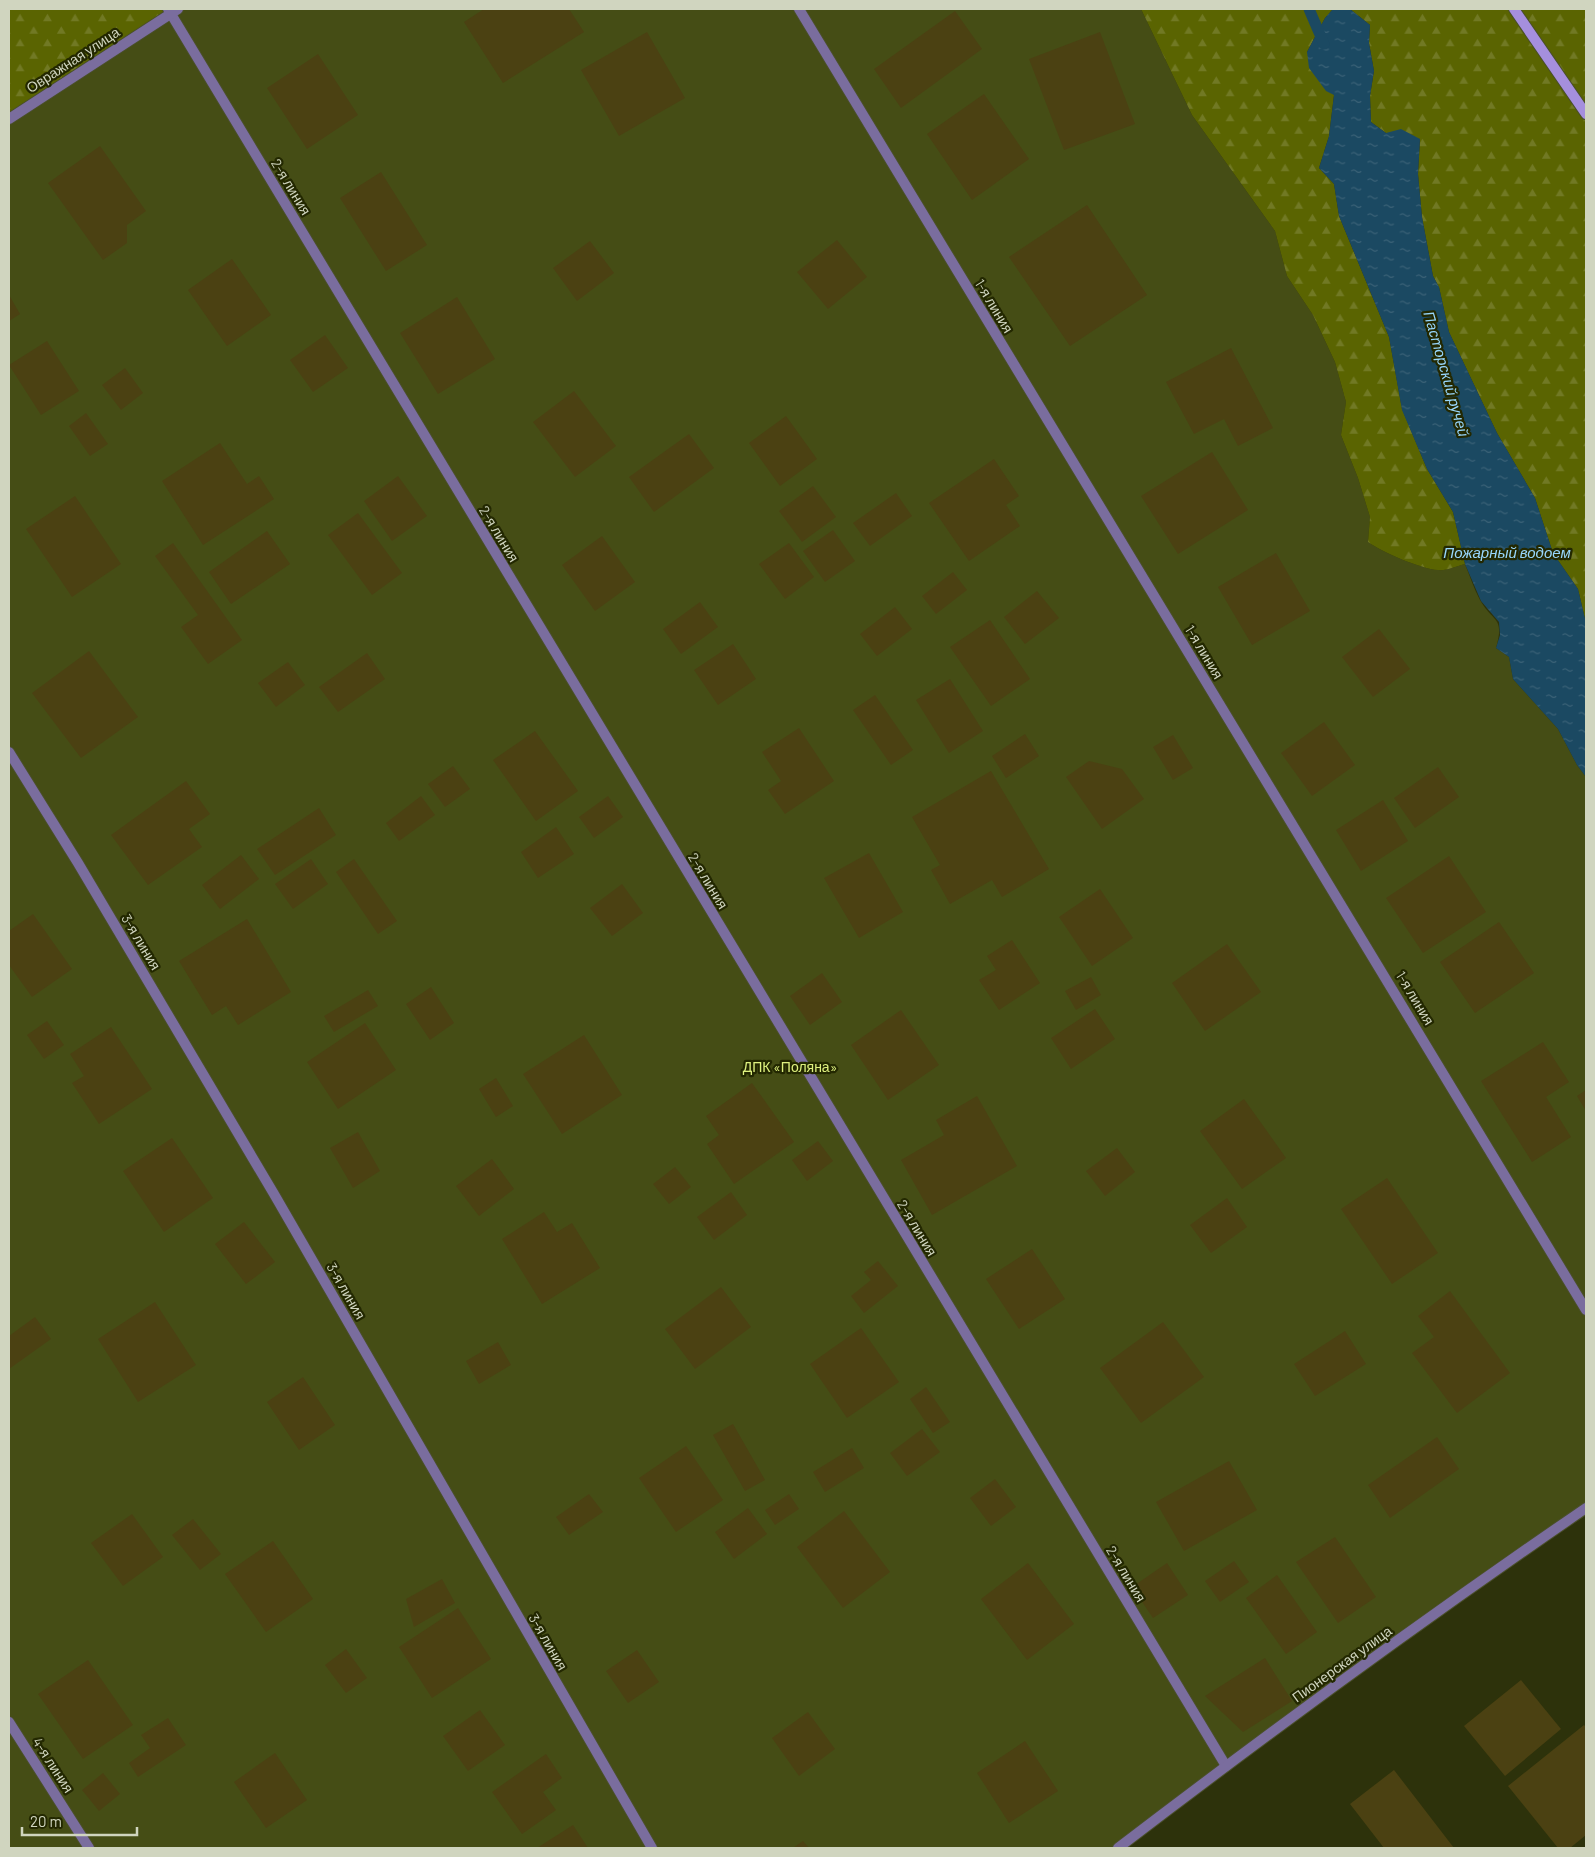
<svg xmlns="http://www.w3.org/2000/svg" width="1595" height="1857" font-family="Barlow,sans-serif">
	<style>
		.green { fill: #454d15 }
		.forest { fill: url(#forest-firs) }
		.water { fill: url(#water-ripples) }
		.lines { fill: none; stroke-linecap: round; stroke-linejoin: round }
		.stream { stroke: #1b4962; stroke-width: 11 }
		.building { fill: #4b4112 }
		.street-casing { stroke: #4a4f2b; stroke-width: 12 }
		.secondary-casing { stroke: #4a4f2b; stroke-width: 12 }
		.street { stroke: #7a6d9e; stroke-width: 10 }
		.secondary { stroke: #a58fdd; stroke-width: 10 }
		.labels { text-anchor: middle; stroke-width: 4.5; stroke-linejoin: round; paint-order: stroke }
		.street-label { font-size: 14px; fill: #d0d5bf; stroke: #232801 }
		.park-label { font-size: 14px; fill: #def07f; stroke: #232801 }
		.water-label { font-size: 15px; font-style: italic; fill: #97d6fc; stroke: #232801 }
	</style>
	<defs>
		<pattern id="forest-firs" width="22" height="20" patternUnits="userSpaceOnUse" patternTransform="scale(1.25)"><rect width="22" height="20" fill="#5a6401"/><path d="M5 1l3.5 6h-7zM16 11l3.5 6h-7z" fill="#717924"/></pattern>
		<pattern id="water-ripples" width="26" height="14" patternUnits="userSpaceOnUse" patternTransform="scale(1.25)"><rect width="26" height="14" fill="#1b4962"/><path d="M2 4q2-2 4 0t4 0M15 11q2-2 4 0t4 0" fill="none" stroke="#3b6277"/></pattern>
	</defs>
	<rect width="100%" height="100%" fill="#2d320b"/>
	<path class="green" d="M179 9H1141L1192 115 1275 231 1287 276 1313 315 1335 362 1346 402 1341 435 1358 478 1370 517 1368 542C1382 552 1421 569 1438 570 1446 571 1457 566 1465 564 1470 576 1474 589 1480 600 1493 623 1505 616 1496 648L1509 657 1513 679 1558 729 1577 765 1586 777V1510L1118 1848H9V119Z"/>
	<g class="forest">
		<path d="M9 9H179L9 119Z"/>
		<path d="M1141 9H1333L1325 18 1307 52 1334 95 1329 136 1319 168 1334 184 1339 216 1389 337 1402 409 1427 469 1453 512 1465 564C1457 566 1446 571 1438 570 1421 569 1382 552 1368 542L1370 517 1358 478 1341 435 1346 402 1335 362 1313 315 1287 276 1275 231 1192 115Z"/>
		<path d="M1350 9H1586V623L1578 589 1553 553 1535 498 1497 433 1449 332 1439 287 1433 276 1422 217 1418 174 1420 139 1386 133 1371 122 1370 96 1374 71 1369 43 1370 25Z"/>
	</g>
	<path class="water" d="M1333 9H1350L1370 25 1369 43 1374 71 1370 96 1371 122 1386 133 1401 129 1420 139 1418 174 1422 217 1433 276 1439 287 1449 332 1497 433 1535 498 1553 553 1578 589 1586 623V777L1577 765 1558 729 1513 679 1509 657 1496 648 1500 635 1499 622 1481 601 1465 564 1453 512 1427 469 1402 410 1389 337 1339 216 1334 184 1319 168 1329 136 1334 95 1326 91 1309 68 1307 52 1325 18Z"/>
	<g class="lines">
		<path class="stream" d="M1309 9 1324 44"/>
	</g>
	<g class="building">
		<path d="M484 9H569L584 32 503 83 464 22Z"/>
		<path d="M955 11 982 49 901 108 874 69Z"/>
		<path d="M647 32 685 98 619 136 581 70Z"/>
		<path d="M1100 32 1135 124 1064 150 1029 59Z"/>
		<path d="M318 54 358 115 307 149 267 88Z"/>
		<path d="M984 94 1029 159 972 200 927 134Z"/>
		<path d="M100 146 146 211 127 225V243L103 260 48 183Z"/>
		<path d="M381 172 427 245 386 271 340 198Z"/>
		<path d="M1087 205 1147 295 1070 346 1009 257Z"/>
		<path d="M837 240 867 277 828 309 797 272Z"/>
		<path d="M590 241 614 273 577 301 553 268Z"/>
		<path d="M232 259 271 315 227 346 188 290Z"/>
		<path d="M9 295 20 314 9 321Z"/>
		<path d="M457 297 495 359 438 394 400 333Z"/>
		<path d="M325 335 348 368 313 392 290 360Z"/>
		<path d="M47 341 79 391 41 415 9 365Z"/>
		<path d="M1231 348 1273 428 1238 446 1224 419 1194 434 1166 382Z"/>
		<path d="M125 368 143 393 121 410 102 385Z"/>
		<path d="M574 391 616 446 575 477 533 422Z"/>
		<path d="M86 413 108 444 90 456 69 426Z"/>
		<path d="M786 416 817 459 780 486 749 443Z"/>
		<path d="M689 434 714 468 654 512 629 477Z"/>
		<path d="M220 443 247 484 259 476 274 499 203 545 162 481Z"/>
		<path d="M1212 452 1248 510 1178 554 1141 496Z"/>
		<path d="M994 459 1019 496 1006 505 1020 526 969 561 929 503Z"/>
		<path d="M398 476 427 516 392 541 364 501Z"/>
		<path d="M813 486 836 517 802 542 779 511Z"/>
		<path d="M896 493 912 516 870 546 853 523Z"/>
		<path d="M75 496 121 564 72 597 26 529Z"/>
		<path d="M358 513 402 573 372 595 328 535Z"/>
		<path d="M833 530 855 561 825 582 803 551Z"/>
		<path d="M267 531 290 564 231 604 209 572Z"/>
		<path d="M602 536 635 582 595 611 562 565Z"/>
		<path d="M173 543 242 640 208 664 181 627 198 615 155 556Z"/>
		<path d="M789 543 814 577 785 599 759 564Z"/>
		<path d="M1276 553 1310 611 1252 645 1218 587Z"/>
		<path d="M953 572 967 590 936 614 922 596Z"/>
		<path d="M1037 591 1059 618 1025 644 1004 617Z"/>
		<path d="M700 602 718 627 681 654 663 629Z"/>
		<path d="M895 607 912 629 877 656 860 634Z"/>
		<path d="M990 620 1030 679 991 706 950 647Z"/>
		<path d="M1379 629 1410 669 1373 697 1342 657Z"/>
		<path d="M733 644 756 679 718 705 694 670Z"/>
		<path d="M89 651 138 717 81 758 32 693Z"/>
		<path d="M367 653 385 679 338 712 319 687Z"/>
		<path d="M288 662 305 685 276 707 258 683Z"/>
		<path d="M950 679 983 731 949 753 916 700Z"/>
		<path d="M875 695 913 750 891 765 853 710Z"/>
		<path d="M1324 722 1355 765 1312 796 1281 753Z"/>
		<path d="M799 728 834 781 785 814 768 790 781 781 762 752Z"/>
		<path d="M535 731 578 791 536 821 493 760Z"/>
		<path d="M1025 734 1039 756 1006 778 992 756Z"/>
		<path d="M1173 735 1193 768 1173 780 1153 747Z"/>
		<path d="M1089 761 1122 769 1144 799 1102 829 1066 777Z"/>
		<path d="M453 766 470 789 445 807 428 784Z"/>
		<path d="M1438 767 1459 797 1415 828 1394 798Z"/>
		<path d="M991 771 1049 869 1002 897 992 880 950 904 931 870 940 865 912 817Z"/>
		<path d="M186 781 210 814 189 829 202 847 148 885 111 835Z"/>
		<path d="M421 796 435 815 399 841 386 823Z"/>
		<path d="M608 796 623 817 594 838 579 817Z"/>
		<path d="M1383 800 1408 841 1361 871 1336 830Z"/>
		<path d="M319 808 336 835 275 875 257 849Z"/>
		<path d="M556 827 574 854 538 878 521 852Z"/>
		<path d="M869 853 903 912 859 938 824 878Z"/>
		<path d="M241 855 259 879 220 909 202 885Z"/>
		<path d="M1449 856 1486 912 1423 953 1386 898Z"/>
		<path d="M311 859 328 884 293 909 275 884Z"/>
		<path d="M354 859 397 921 378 934 336 872Z"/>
		<path d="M622 884 643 913 612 936 590 908Z"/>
		<path d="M1100 889 1133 938 1092 966 1059 917Z"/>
		<path d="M33 914 72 969 32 997 9 965V931Z"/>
		<path d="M247 919 291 992 238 1025 226 1006 212 1015 179 961Z"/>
		<path d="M1499 922 1534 973 1475 1013 1440 962Z"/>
		<path d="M1012 940 1040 983 999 1010 979 980 996 970 987 956Z"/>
		<path d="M1227 944 1261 992 1205 1031 1172 983Z"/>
		<path d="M822 973 842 1002 810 1025 790 996Z"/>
		<path d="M1091 977 1101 995 1076 1010 1065 991Z"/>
		<path d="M431 987 454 1023 430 1040 406 1004Z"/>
		<path d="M368 990 378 1006 334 1032 324 1016Z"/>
		<path d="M1095 1009 1115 1039 1071 1069 1051 1038Z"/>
		<path d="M901 1010 939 1065 888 1100 851 1045Z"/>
		<path d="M47 1021 64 1045 44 1059 27 1035Z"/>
		<path d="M365 1023 396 1070 338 1109 307 1062Z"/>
		<path d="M111 1027 152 1089 99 1124 72 1083 84 1076 70 1054Z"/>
		<path d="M584 1035 622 1095 562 1134 523 1074Z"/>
		<path d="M1543 1042 1569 1082 1546 1097 1571 1137 1532 1162 1481 1081Z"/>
		<path d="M496 1078 513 1106 496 1117 479 1089Z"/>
		<path d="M752 1083 794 1142 734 1184 707 1144 719 1135 706 1116Z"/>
		<path d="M1586 1090V1111L1577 1096Z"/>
		<path d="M977 1096 1017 1166 932 1215 901 1160 944 1135 936 1120Z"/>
		<path d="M1244 1099 1286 1158 1242 1189 1200 1131Z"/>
		<path d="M358 1132 380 1171 353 1188 330 1148Z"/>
		<path d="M172 1138 213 1198 164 1232 123 1171Z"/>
		<path d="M818 1141 833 1161 807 1181 792 1160Z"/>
		<path d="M1117 1148 1135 1172 1105 1196 1086 1171Z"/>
		<path d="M492 1159 514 1189 479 1216 456 1186Z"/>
		<path d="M675 1167 691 1187 669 1204 653 1184Z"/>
		<path d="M1387 1178 1438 1253 1392 1284 1341 1209Z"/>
		<path d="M731 1192 747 1215 714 1240 697 1217Z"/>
		<path d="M1227 1198 1247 1227 1211 1253 1190 1225Z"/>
		<path d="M544 1212 557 1232 572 1223 600 1268 542 1304 502 1239Z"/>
		<path d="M244 1222 275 1262 246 1284 215 1244Z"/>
		<path d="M1032 1249 1065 1299 1019 1329 986 1279Z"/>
		<path d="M878 1261 898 1286 864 1313 851 1296 871 1280 864 1272Z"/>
		<path d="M721 1287 751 1327 695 1369 665 1329Z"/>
		<path d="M1450 1291 1510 1373 1457 1413 1412 1353 1434 1337 1418 1316Z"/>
		<path d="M155 1302 196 1365 138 1402 98 1339Z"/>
		<path d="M35 1317 51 1339 9 1369V1336Z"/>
		<path d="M1163 1322 1204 1377 1141 1423 1100 1368Z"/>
		<path d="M861 1328 899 1382 847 1418 810 1364Z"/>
		<path d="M1345 1331 1366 1364 1315 1396 1294 1364Z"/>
		<path d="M498 1342 511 1365 479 1384 466 1361Z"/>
		<path d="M303 1377 335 1425 299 1450 267 1402Z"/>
		<path d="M926 1387 950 1422 933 1433 910 1399Z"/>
		<path d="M733 1424 765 1480 745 1491 713 1435Z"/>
		<path d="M922 1429 940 1452 907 1476 890 1453Z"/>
		<path d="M1437 1437 1459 1469 1390 1518 1368 1485Z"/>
		<path d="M686 1446 723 1500 676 1532 639 1478Z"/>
		<path d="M852 1448 864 1468 825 1492 813 1472Z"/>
		<path d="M1229 1461 1257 1510 1184 1551 1156 1502Z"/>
		<path d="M995 1479 1016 1507 991 1526 970 1498Z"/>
		<path d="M589 1494 603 1512 569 1535 556 1517Z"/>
		<path d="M789 1494 799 1509 775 1525 765 1510Z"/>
		<path d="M748 1508 767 1534 734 1559 715 1532Z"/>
		<path d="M844 1511 890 1572 843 1608 797 1547Z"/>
		<path d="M132 1514 163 1557 123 1586 91 1543Z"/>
		<path d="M193 1519 221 1554 200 1570 172 1535Z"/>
		<path d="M1335 1537 1376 1597 1338 1623 1296 1562Z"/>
		<path d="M273 1541 313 1599 266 1632 225 1574Z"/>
		<path d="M1234 1561 1249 1582 1220 1602 1205 1581Z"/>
		<path d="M1028 1563 1074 1624 1027 1660 981 1599Z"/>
		<path d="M1167 1563 1188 1595 1153 1618 1132 1587Z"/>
		<path d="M1277 1575 1317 1632 1286 1654 1246 1598Z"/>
		<path d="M442 1579 455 1603 414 1627 406 1599Z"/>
		<path d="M458 1608 491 1659 432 1698 399 1647Z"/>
		<path d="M346 1649 367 1678 346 1693 325 1665Z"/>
		<path d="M637 1650 659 1682 628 1703 606 1671Z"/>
		<path d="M1265 1658 1292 1701 1243 1732 1205 1696Z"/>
		<path d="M88 1660 133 1725 83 1759 38 1694Z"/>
		<path d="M1521 1680 1561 1729 1505 1776 1464 1726Z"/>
		<path d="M480 1710 505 1745 468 1771 443 1736Z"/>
		<path d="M808 1712 835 1749 799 1776 772 1738Z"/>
		<path d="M168 1718 186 1745 138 1777 129 1763 150 1748 141 1735Z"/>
		<path d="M1584 1725 1586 1727V1835L1570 1848H1558L1508 1786Z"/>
		<path d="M1025 1741 1058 1791 1009 1823 977 1773Z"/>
		<path d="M275 1753 307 1800 266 1828 234 1782Z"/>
		<path d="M546 1754 562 1778 543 1792 556 1810 522 1834 492 1792Z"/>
		<path d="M1394 1770 1454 1848H1384L1350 1804Z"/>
		<path d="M103 1773 120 1794 99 1811 82 1790Z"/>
		<path d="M573 1825 588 1848H537Z"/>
		<path d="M803 1841 809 1848H793Z"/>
	</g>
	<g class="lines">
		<g class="street-casing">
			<g id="street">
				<path d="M168 9 1226 1766"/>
				<path d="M799 9 1586 1310"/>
				<path d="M9 119 178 9"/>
				<path d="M9 752 78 863 274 1194 652 1848"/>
				<path d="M9 1722 89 1848"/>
				<path d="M1118 1848C1271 1731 1427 1617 1586 1508"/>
			</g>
		</g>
		<g class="secondary-casing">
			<path id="secondary" d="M1514 9 1586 114"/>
		</g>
		<use href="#street" class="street"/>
		<use href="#secondary" class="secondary"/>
	</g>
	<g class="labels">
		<g class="street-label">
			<text transform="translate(73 60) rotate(-33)" y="5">Овражная улица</text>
			<text transform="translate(291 187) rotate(59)" y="5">2-я линия</text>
			<text transform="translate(994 306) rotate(59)" y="5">1-я линия</text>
			<text transform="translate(499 534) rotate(59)" y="5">2-я линия</text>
			<text transform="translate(1204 652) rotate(59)" y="5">1-я линия</text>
			<text transform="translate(708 881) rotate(59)" y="5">2-я линия</text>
			<text transform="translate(141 942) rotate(59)" y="5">3-я линия</text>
			<text transform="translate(1415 998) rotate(59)" y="5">1-я линия</text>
			<text transform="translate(917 1228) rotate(59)" y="5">2-я линия</text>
			<text transform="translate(346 1291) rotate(60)" y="5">3-я линия</text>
			<text transform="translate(1126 1574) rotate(59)" y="5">2-я линия</text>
			<text transform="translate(548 1642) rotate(60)" y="5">3-я линия</text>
			<text transform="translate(1342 1664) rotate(-36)" y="5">Пионерская улица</text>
			<text transform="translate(53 1765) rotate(57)" y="5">4-я линия</text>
		</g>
		<g class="park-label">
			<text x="790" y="1072">ДПК «Поляна»</text>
		</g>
		<g class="water-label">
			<text transform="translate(1446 374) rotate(74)" y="5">Пасторский ручей</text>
			<text x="1507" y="558">Пожарный водоем</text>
		</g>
	</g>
	<rect width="1595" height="1857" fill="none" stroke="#d0d5bf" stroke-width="20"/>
	<path d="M22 1827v8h115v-8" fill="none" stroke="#d0d5bf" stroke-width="2.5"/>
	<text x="30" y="1827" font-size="15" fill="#d0d5bf" stroke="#232801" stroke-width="4" paint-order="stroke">20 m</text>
</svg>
